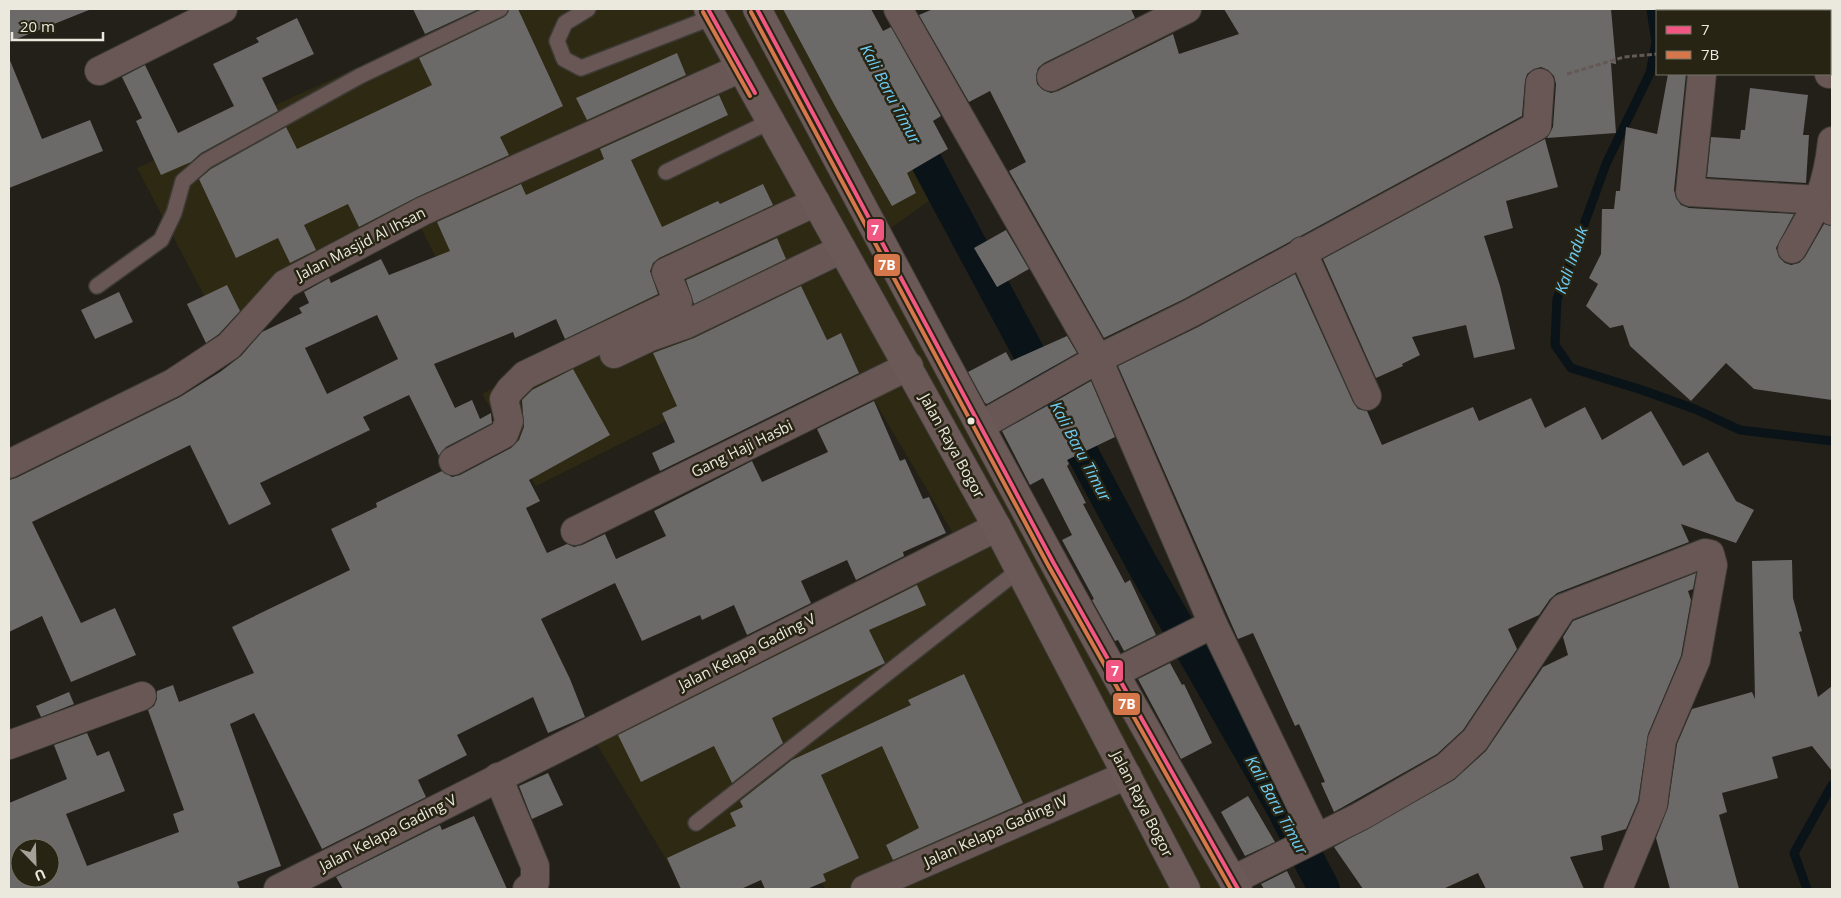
<svg xmlns="http://www.w3.org/2000/svg" width="1841" height="898" font-family="'Open Sans',sans-serif">
	<style>
		.built { fill: #2d2913 }
		.lines { fill: none; stroke-linecap: round; stroke-linejoin: round }
		.stream { stroke: #091318; stroke-width: 9 }
		.canal { stroke: #091318; stroke-width: 32 }
		.building { fill: #6c6969; fill-rule: evenodd }
		.service-casing { stroke: #3d3b35; stroke-width: 18 }
		.minor-casing { stroke: #3d3b35; stroke-width: 30 }
		.trunk-casing { stroke: #3d3b35; stroke-width: 30 }
		.path { stroke: #635955; stroke-width: 3; stroke-dasharray: 5 2.5; stroke-linecap: butt }
		.service { stroke: #685755; stroke-width: 15 }
		.minor { stroke: #685755; stroke-width: 28 }
		.trunk { stroke: #6a5956; stroke-width: 28 }
		.bus-1-casing { stroke: #272413; stroke-width: 8 }
		.bus-2-casing { stroke: #272413; stroke-width: 8 }
		.bus-1 { stroke: #f25783; stroke-width: 4 }
		.bus-2 { stroke: #d6764b; stroke-width: 4 }
		.bus-dot { fill: #ebe9de; stroke: #272413; stroke-width: 2 }
		.labels { text-anchor: middle; stroke-width: 5; stroke-linejoin: round; paint-order: stroke }
		.street-label { font-size: 15px; fill: #ebe9de; stroke: #272413 }
		.water-label { font-size: 16px; font-style: italic; fill: #6dcdf6; stroke: #272413 }
		.line-badge { stroke: #272413; stroke-width: 2 }
		.badge-label { font-size: 14px; text-anchor: middle; font-weight: bold; fill: #fff }
	</style>
	<rect width="100%" height="100%" fill="#222018"/>
	<path class="built" d="M486 9H850L953 184 878 237 1244 889H825L785 816 672 869 592 736 602 730 594 713 907 575 961 547 836 336 536 486 482 394 595 332 551 269 460 307 419 224 219 324 137 168Z"/>
	<g class="lines">
		<g class="stream">
			<path d="M1651 9 1656 42 1650 73 1606 164 1557 299 1555 345 1571 368 1642 390 1695 409 1740 430 1832 441"/>
			<path d="M1807 889 1794 853 1832 785"/>
		</g>
		<path class="canal" d="M906 124 1141 562 1280 804 1324 889"/>
	</g>
	<g class="building">
		<path d="M9 9H88L89 10 9 42Z"/>
		<path d="M413 9H479L425 34Z"/>
		<path d="M509 9H518L563 106 500 137 509 155 417 197 359 227 348 204 304 225 316 250 290 263 278 238 236 258 199 179 211 169 286 127 297 149 432 85 419 58 504 17Z"/>
		<path d="M783 9H871L883 31 891 27 941 116 933 121 948 149 907 173 916 193 892 206 835 106Z"/>
		<path d="M933 9H1131L1135 18 1044 63 1038 68 1036 76 1037 84 1043 90 1051 93 1058 91 1173 34 1179 54 1239 34 1224 9H1611L1616 64 1611 63 1616 133 1547 138 1553 127 1556 84 1554 76 1548 70 1541 67 1534 69 1527 74 1525 81 1522 116 1184 299 1104 338 1009 171 1026 162 990 91 969 102 919 15Z"/>
		<path d="M297 18 314 54 262 78 278 111 201 153 191 162 161 175 136 121 142 118 122 77 145 65 178 133 234 106 213 64 259 42 256 38Z"/>
		<path d="M677 53 686 75 587 120 576 98Z"/>
		<path d="M9 58 42 139 90 120 103 151 9 188Z"/>
		<path d="M1668 74H1686L1674 190 1676 198 1681 205 1689 208 1794 214 1776 248 1779 257 1785 263 1791 265 1799 263 1805 257 1824 224 1832 226V400L1754 389 1726 363 1691 401 1630 346 1623 325 1610 328 1586 306 1598 284 1589 278 1601 254 1602 209H1614L1616 191H1620L1626 127 1657 134Z"/>
		<path d="M1750 88 1808 95 1803 135H1809L1806 183 1707 177 1711 137 1740 139 1741 130H1745Z"/>
		<path d="M719 95 728 115 631 160 662 227 718 201 720 204 763 184 773 205 659 258 653 263 650 271 658 294 565 339 556 319 515 338 513 332 434 364 455 408 472 400 480 419 491 413 492 423 446 447 439 456 409 395 363 417 370 430 260 483 271 504 229 525 190 445 32 522 81 623 115 608 136 655 71 682 42 616 9 632V480L16 478 180 397 220 372 241 356 262 332 302 313 299 308 309 303 304 292 329 278 331 283 381 259 389 275 450 251 437 222 521 184 526 195 604 159 600 149ZM377 315 398 359 327 394 305 348Z"/>
		<path d="M1545 139 1558 187 1506 201 1513 228 1484 236 1500 286 1515 349 1474 358 1466 325 1412 337 1420 355 1402 364 1403 366 1376 378 1323 259Z"/>
		<path d="M1006 230 1029 269 997 287 974 248Z"/>
		<path d="M777 238 786 259 694 304 686 280Z"/>
		<path d="M1295 274 1353 402 1358 409 1367 411 1382 445 1473 407 1479 421 1531 398 1545 428 1585 407 1602 440 1651 411 1683 466 1708 452 1736 501 1754 510 1736 543 1681 524 1689 542 1557 593 1550 599 1539 615 1508 629 1517 649 1463 730 1437 754 1334 812 1321 783 1325 782 1299 724 1295 726 1253 633 1238 639 1118 366 1198 327Z"/>
		<path d="M227 285 240 311 219 334 206 343 187 304Z"/>
		<path d="M801 286 827 340 841 333 859 373 660 471 652 453 675 442 662 413 677 406 653 353 694 338Z"/>
		<path d="M119 292 133 322 95 339 81 310Z"/>
		<path d="M1067 336 1077 353 987 404 985 403 968 372 1006 352 1011 361Z"/>
		<path d="M573 369 610 435 529 480 540 501 526 508 547 553 567 544 574 547 582 545 605 534 616 559 666 536 654 511 752 461 762 482 828 452 817 429 874 401 900 461 905 459 923 499 929 497 946 533 903 552 904 556 856 580 847 560 801 581 811 603 747 635 734 605 702 620 700 615 642 641 615 583 541 619 570 679 585 717 548 733 533 697 457 735 467 755 418 780 426 797 322 849 254 713 230 724 281 866 237 882 240 889H9V803L67 779 54 745 87 733 97 756 109 751 125 791 66 814 87 866 179 832 173 814 184 810 148 710 154 706 157 699V691L173 685 179 702 254 673 232 627 350 570 331 529 377 507 376 503 442 471 452 477 460 475 511 448 519 440 524 427 522 400 532 390ZM20 848H50V878H20Z"/>
		<path d="M1091 381 1115 437 1067 460 1069 464 1067 466 1086 503 1083 504 1125 583 1130 580 1156 635 1124 651 1118 640 1115 641 1092 600 1094 599 1062 540 1072 535 1043 478 1030 485 1002 431Z"/>
		<path d="M1792 560 1793 598 1802 631 1799 632 1818 697 1832 686V771L1812 746 1772 757 1778 778 1722 793 1727 812 1719 815 1739 889H1670L1656 838 1668 807 1677 744 1692 709 1752 692 1755 699 1752 561Z"/>
		<path d="M1696 573 1693 589 1688 591 1691 600 1681 656 1648 734 1638 801 1626 829 1601 836 1603 850 1570 857 1584 889H1486L1478 873 1443 889H1363L1334 847 1454 780 1486 751 1543 667 1568 655 1563 637 1573 621Z"/>
		<path d="M917 585 926 605 869 630 885 663 772 718 783 743 732 783 714 746 641 782 618 735Z"/>
		<path d="M1170 663 1182 685 1184 684 1212 743 1181 759 1138 679Z"/>
		<path d="M964 674 1023 803 893 860 886 845 919 828 882 746 821 775 859 858 823 874 826 881 807 889H765L761 880 741 889H681L667 858 736 826 730 813 743 807 740 801 792 760 911 705 908 700Z"/>
		<path d="M69 692 74 704 41 717 36 706Z"/>
		<path d="M548 773 563 805 532 819 519 786Z"/>
		<path d="M1248 796 1275 842 1245 856 1221 812Z"/>
		<path d="M474 816 507 889H343L336 877 440 825 442 830Z"/>
		<path d="M1287 871 1296 889H1264L1261 884Z"/>
	</g>
	<g class="lines">
		<g class="service-casing">
			<g id="service">
				<path d="M588 9 565 23 557 41 564 59 581 68 713 17"/>
				<path d="M666 172 771 121"/>
				<path d="M97 286 161 240 174 213 183 181 206 161 360 76 500 9"/>
				<path d="M696 823 1019 570"/>
			</g>
		</g>
		<g class="minor-casing">
			<g id="minor">
				<path d="M898 9 1098 359 1213 624 1316 837"/>
				<path d="M99 71 223 9"/>
				<path d="M1702 74 1690 192 1820 200 1832 211"/>
				<path d="M1829 74H1832"/>
				<path d="M1051 77 1187 9"/>
				<path d="M1792 249C1816 208 1827 189 1832 141"/>
				<path d="M1302 251 1367 396"/>
				<path d="M614 354 650 337 687 324 842 249"/>
				<path d="M980 426 1098 359 1191 313 1537 126 1540 83"/>
				<path d="M453 461 504 434 509 421 504 399 510 390 525 375 678 302 666 272 816 202"/>
				<path d="M9 464 173 383 229 346 285 284 423 211 741 68"/>
				<path d="M575 531 909 366"/>
				<path d="M1115 673 1213 624"/>
				<path d="M9 745 142 696"/>
				<path d="M498 777 535 866V882L527 889"/>
				<path d="M1233 880 1361 816 1446 767 1475 740 1563 608 1705 553 1710 554 1713 565 1696 660 1662 740 1653 805 1618 889"/>
				<path d="M278 889 997 527"/>
				<path d="M865 889 1127 775"/>
			</g>
		</g>
		<g class="trunk-casing">
			<g id="trunk">
				<path d="M708 9 997 527 1186 889"/>
				<path d="M757 9C915 303 1069 601 1238 889"/>
			</g>
		</g>
		<path class="path" d="M1567 74 1624 57 1657 54"/>
		<use href="#service" class="service"/>
		<use href="#minor" class="minor"/>
		<use href="#trunk" class="trunk"/>
		<g class="bus-1-casing">
			<g id="bus-1">
				<path d="M708 9 755 93"/>
				<path d="M757 9 1053 562 1238 889"/>
			</g>
		</g>
		<g class="bus-2-casing">
			<g id="bus-2">
				<path d="M703 12 750 96"/>
				<path d="M751 12 1048 565 1231 889"/>
			</g>
		</g>
		<use href="#bus-1" class="bus-1"/>
		<use href="#bus-2" class="bus-2"/>
	</g>
	<circle class="bus-dot" cx="971" cy="421" r="4.5"/>
	<g class="labels">
		<g class="street-label">
			<text transform="translate(361 244) rotate(-27)" y="5">Jalan Masjid Al Ihsan</text>
			<text transform="translate(952 446) rotate(61)" y="5">Jalan Raya Bogor</text>
			<text transform="translate(742 449) rotate(-26)" y="5">Gang Haji Hasbi</text>
			<text transform="translate(747 652) rotate(-27)" y="5">Jalan Kelapa Gading V</text>
			<text transform="translate(1142 804) rotate(63)" y="5">Jalan Raya Bogor</text>
			<text transform="translate(996 831) rotate(-24)" y="5">Jalan Kelapa Gading IV</text>
			<text transform="translate(388 833) rotate(-27)" y="5">Jalan Kelapa Gading V</text>
		</g>
		<g class="water-label">
			<text transform="translate(891 94) rotate(62)" y="6">Kali Baru Timur</text>
			<text transform="translate(1571 260) rotate(-71)" y="6">Kali Induk</text>
			<text transform="translate(1081 451) rotate(62)" y="6">Kali Baru Timur</text>
			<text transform="translate(1277 805) rotate(61)" y="6">Kali Baru Timur</text>
		</g>
	</g>
	<g class="line-badge">
		<rect x="866" y="218" width="19" height="24" rx="5" fill="#f25783"/>
		<rect x="873" y="253" width="28" height="24" rx="5" fill="#d6764b"/>
		<rect x="1105" y="659" width="19" height="24" rx="5" fill="#f25783"/>
		<rect x="1112" y="692" width="29" height="24" rx="5" fill="#d6764b"/>
	</g>
	<g class="badge-label">
		<text x="875" y="235">7</text>
		<text x="887" y="270">7B</text>
		<text x="1115" y="676">7</text>
		<text x="1127" y="709">7B</text>
	</g>
	<rect width="1841" height="898" fill="none" stroke="#ebe9de" stroke-width="20"/>
	<rect x="1656" y="10" width="175" height="65" fill="#272413" stroke="#757364"/>
	<rect x="1666" y="26" width="25" height="8" fill="#f25783" stroke="#757364"/>
	<text x="1701" y="35" font-size="15" fill="#ebe9de">7</text>
	<rect x="1666" y="51" width="25" height="8" fill="#d6764b" stroke="#757364"/>
	<text x="1701" y="60" font-size="15" fill="#ebe9de">7B</text>
	<g transform="translate(35 863) rotate(157)"><circle r="24" fill="#272413" stroke="#757364"/>
	<path d="M0-4L9 19L0 12L-9 19Z" fill="#a5a399"/>
	<text y="-8" font-size="14" font-weight="bold" text-anchor="middle" fill="#ebe9de">U</text>
	</g>
	<path d="M12 32v8h91v-8" fill="none" stroke="#ebe9de" stroke-width="2.5"/>
	<text x="20" y="32" font-size="15" fill="#ebe9de" stroke="#272413" stroke-width="4" paint-order="stroke">20 m</text>
</svg>
